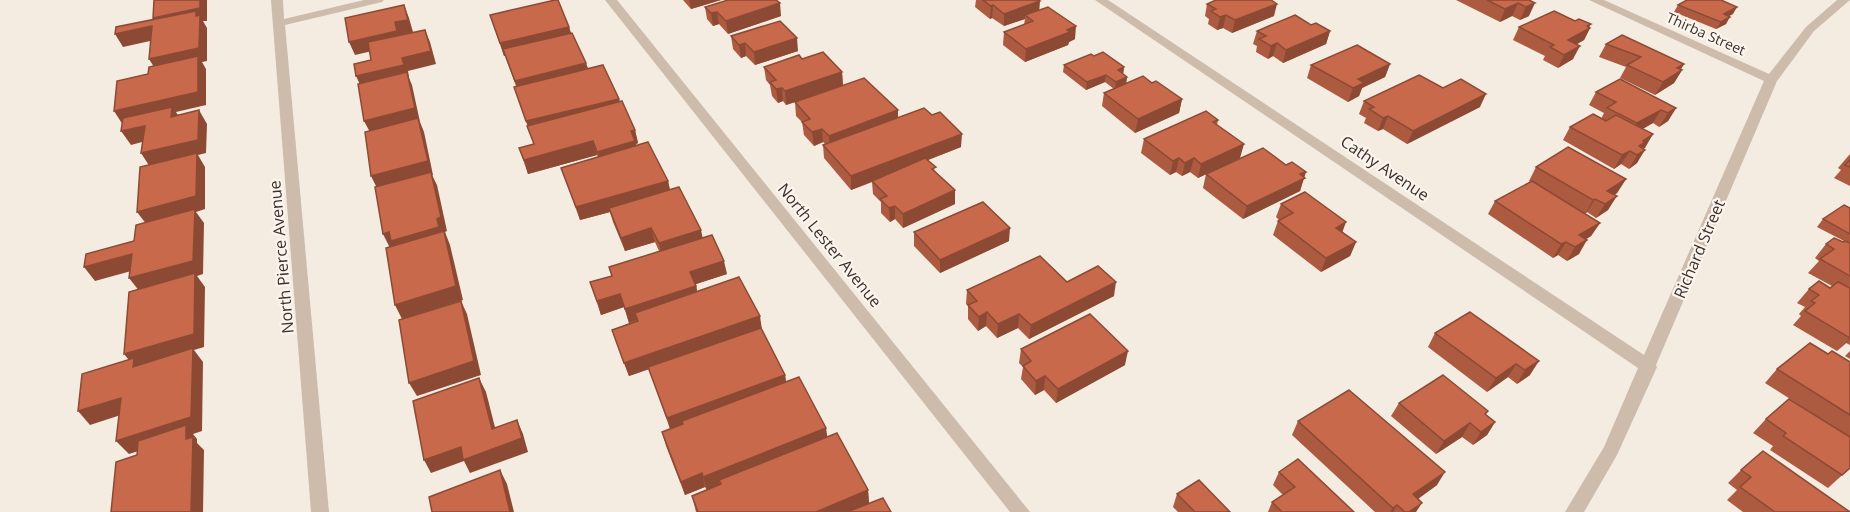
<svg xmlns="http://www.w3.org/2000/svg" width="1850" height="512" font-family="'Open Sans',sans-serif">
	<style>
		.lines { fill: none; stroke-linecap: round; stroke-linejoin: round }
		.minor { fill: #cdbbac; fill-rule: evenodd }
		.wall { fill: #ac5a40 }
		.shaded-wall { fill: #8c4a34 }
		.building { fill: #c8694b; stroke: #8c4a34; stroke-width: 1.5 }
		.labels { text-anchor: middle; stroke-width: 4.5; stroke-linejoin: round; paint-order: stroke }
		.far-street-label { font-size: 14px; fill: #3b302b; stroke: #fbf5ee }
		.street-label { font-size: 16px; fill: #3b302b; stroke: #fbf5ee }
	</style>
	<rect width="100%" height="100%" fill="#f4ebe1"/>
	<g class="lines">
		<g class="minor">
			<path d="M271 0H283L284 19 364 0H384L382 2 285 25 329 512H311Z"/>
			<path d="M605 0H617L1030 512H1010Z"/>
			<path d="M1095 0H1108L1644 355 1764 81 1589 0H1604L1769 74 1806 27 1837 0H1850L1814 31 1777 81 1656 365 1657 367 1617 455 1584 512H1565L1604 447 1638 368Z"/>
		</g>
	</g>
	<g class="wall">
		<path d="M683 0H721L691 9Z"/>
		<path d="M976 0H1038L1039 11 1075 39 1069 42 1068 45 1025 62 1003 45 1004 32 1024 25 1025 19 1004 26 992 18 990 19 975 7Z"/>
		<path d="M1456 0H1529V16L1520 20 1512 16 1500 22Z"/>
		<path d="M1207 4 1274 16 1232 33 1223 28 1217 30 1208 24 1209 19 1205 16Z"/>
		<path d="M1678 5 1733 14 1729 16 1726 24 1716 29 1674 12Z"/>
		<path d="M705 7 781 16 728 34 719 24 713 26 707 19Z"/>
		<path d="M490 15 569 27 571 33 588 68 620 102 635 130 638 143 636 144V145L668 181 670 190 727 274 696 284 697 291 762 330 785 375 786 382 868 490 869 503 891 512H696L692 496 707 490 705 487 685 495 666 446 662 432 670 429 649 369 629 376 612 330 637 320 629 323 624 307 601 315 590 282 612 276 659 251 655 242 625 251 613 222 610 212 580 220 561 168 598 157 597 155 528 174 519 148 534 144 514 87 516 86 505 56H504Z"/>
		<path d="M1311 25 1330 31 1326 44 1283 63 1273 56 1268 59 1256 52 1257 46 1253 44 1257 31Z"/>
		<path d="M1519 27H1589L1590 28 1584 40 1577 44 1573 59 1558 68 1543 60 1545 56 1513 40Z"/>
		<path d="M731 36 798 51 755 65 746 56 741 58 733 49Z"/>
		<path d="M1606 44 1684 64 1681 69 1682 70 1674 83 1655 95 1620 78 1626 67 1599 57Z"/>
		<path d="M1094 56 1124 67 1123 74 1127 77 1126 83H1152L1182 99 1179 113 1135 133 1102 106 1104 93 1114 89 1105 82 1086 90 1063 72 1064 65Z"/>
		<path d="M802 59 842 72 843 86 786 105 783 101 778 103 772 96 770 85 766 80 764 67Z"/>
		<path d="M1390 64 1385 77 1362 88 1359 96 1348 102 1307 78 1311 65Z"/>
		<path d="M1443 88 1480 107 1407 144 1383 129 1378 131 1364 123 1366 118 1359 114 1364 101Z"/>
		<path d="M1596 92 1676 108 1668 121 1659 127 1653 123 1642 129 1653 134 1643 149 1637 163 1629 169 1621 164 1614 169 1563 140 1570 127 1601 119 1604 113 1589 105Z"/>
		<path d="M795 102 898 110V118L961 147 928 160 936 172 955 190V204L903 228 895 219 890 222 881 213V202L873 194 872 182 851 190 824 158 823 145 825 144 823 142 814 146 804 135 802 122 796 116Z"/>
		<path d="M1218 120 1217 125 1240 158 1198 178 1190 172 1182 176 1176 172 1170 175 1141 153 1144 139Z"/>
		<path d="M1850 154V186L1834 178 1841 170 1838 168Z"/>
		<path d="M1536 167 1626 179 1617 193 1614 195 1608 210 1596 218 1587 212 1585 214 1600 223 1591 236 1586 239 1579 254 1567 261 1558 255 1553 258 1488 214 1495 201 1530 182 1529 181Z"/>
		<path d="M1206 174 1304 177 1300 191 1243 219 1203 188Z"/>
		<path d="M1281 204 1343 232 1356 242 1350 256 1321 272 1273 235 1278 221 1279 220 1276 217Z"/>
		<path d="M1850 208V345L1846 343 1837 351 1793 325 1801 316 1799 314 1805 307 1797 303 1809 289 1830 288 1832 286 1808 273 1819 261 1815 258 1826 244 1843 242 1844 241 1817 227 1823 219Z"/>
		<path d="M914 232 1009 241 940 273 914 246Z"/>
		<path d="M1067 282 1114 296 1029 339 1018 328 997 338 986 326 978 331 968 319V306L966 304 967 290Z"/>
		<path d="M1470 312 1530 375 1517 384 1508 377 1487 392 1428 347 1435 333Z"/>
		<path d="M1021 349 1125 365 1056 403 1044 390 1035 395 1021 379 1023 367 1019 363Z"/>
		<path d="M1850 351V359L1845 356Z"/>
		<path d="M1828 354 1850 362V468L1828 488 1770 450 1773 446 1753 433 1766 419 1839 430 1765 383 1777 369Z"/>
		<path d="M1399 403 1486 415 1495 422 1487 435 1473 445 1462 437 1436 454 1391 416Z"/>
		<path d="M1298 421 1437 485 1418 499 1416 512H1375L1292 435Z"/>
		<path d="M1741 470 1850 512H1743L1727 500 1737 490 1728 483Z"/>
		<path d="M1279 472 1354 512H1268L1272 502 1283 495 1273 485Z"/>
		<path d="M1177 494 1230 512H1178L1173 507Z"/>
	</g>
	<g class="shaded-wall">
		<path d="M200 0H207V21H203L207 28V61L202 62 206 69V105L176 112 181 120 171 117 123 125 114 111 157 72 149 59 160 31 153 18Z"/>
		<path d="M689 0H721L691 9Z"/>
		<path d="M1040 1 1039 14 1025 15V19L1004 26V14Z"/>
		<path d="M780 3 781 16 728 34 726 21Z"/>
		<path d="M1518 3 1512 16 1500 22 1505 9Z"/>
		<path d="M1535 3 1529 16 1520 20 1526 7Z"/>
		<path d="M1277 4 1274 16 1232 33 1235 20Z"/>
		<path d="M404 5 409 18 413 32 402 44 355 55 349 42 395 22Z"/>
		<path d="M993 5 992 18 990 19 991 6Z"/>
		<path d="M1737 7 1733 14 1719 21 1724 14Z"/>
		<path d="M717 12 719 24 713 26 711 13Z"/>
		<path d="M1226 15 1223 28 1217 30 1220 17Z"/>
		<path d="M1730 17 1726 24 1716 29 1721 22Z"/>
		<path d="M1591 24 1588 29 1590 28 1584 40 1561 53 1568 40Z"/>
		<path d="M152 26 159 39 123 47 115 34Z"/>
		<path d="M1076 26 1075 39 1069 42 1068 45 1025 62 1026 49Z"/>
		<path d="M569 27 573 40 504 56 500 43Z"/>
		<path d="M425 30 430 42 436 64 408 71 409 78 412 85 420 122 424 132 433 175H432L437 185 447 231 445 232 450 245 463 300 402 319 395 305 390 248 383 234 378 190 371 176V134L364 121 362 89 356 76Z"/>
		<path d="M1330 31 1326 44 1283 63 1286 50Z"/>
		<path d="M797 38 798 51 755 65 754 52Z"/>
		<path d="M745 43 746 56 741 58 739 45Z"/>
		<path d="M1277 43 1273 56 1268 59 1271 46Z"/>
		<path d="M1580 46 1573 59 1558 68 1564 55Z"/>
		<path d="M586 63 590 76 519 94 515 81Z"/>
		<path d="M1390 64 1385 77 1362 88 1359 96 1348 102 1353 88 1358 79Z"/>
		<path d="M1684 64 1679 72 1682 70 1674 83 1655 95 1663 82 1677 68Z"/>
		<path d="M1124 67 1123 75 1118 70Z"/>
		<path d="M842 72 843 86 786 105 785 91Z"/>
		<path d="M1106 75 1105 82 1086 90 1087 82Z"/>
		<path d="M1127 77 1126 84 1115 89 1116 82Z"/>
		<path d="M782 88 783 101 778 103 776 89Z"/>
		<path d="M1486 94 1480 107 1407 144 1413 131Z"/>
		<path d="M619 99 623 113 531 135 526 121Z"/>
		<path d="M1182 99 1179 113 1135 133 1138 119Z"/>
		<path d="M1676 108 1668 121 1659 127 1668 113Z"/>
		<path d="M199 110 207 124 206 153 198 155 205 167V209L196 212 204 223 203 274 197 276 205 287 204 347 194 350 203 362 202 431 193 434 197 439V443L204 450 203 512H191L186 436 129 454 116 441 133 365 124 354 140 292 129 278 147 225 137 212 150 167 141 153Z"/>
		<path d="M898 110V123L830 149 829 136Z"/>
		<path d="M1661 110 1653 123 1629 137 1637 123Z"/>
		<path d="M1388 116 1383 129 1378 131 1383 118Z"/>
		<path d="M145 126 153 139 131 145 121 131Z"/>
		<path d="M822 129 823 142 814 146 812 132Z"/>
		<path d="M635 130 638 143 636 144 639 155 601 165 597 152 631 131Z"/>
		<path d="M962 134 961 147 851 190V176Z"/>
		<path d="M1653 134 1645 148 1640 151 1645 150 1637 163 1629 169 1637 155 1635 154 1643 141Z"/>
		<path d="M593 141 597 155 528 174 524 160Z"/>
		<path d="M1244 144 1240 158 1198 178 1201 164Z"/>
		<path d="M1630 151 1621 164 1614 169 1622 155Z"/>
		<path d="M1179 158 1176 172 1170 175 1173 161Z"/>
		<path d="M1194 158 1190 172 1182 176 1185 163Z"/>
		<path d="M1306 172 1300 191 1243 219 1247 206 1300 174Z"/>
		<path d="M1626 179 1617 193 1602 203 1607 191Z"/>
		<path d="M668 181 671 195 609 208 610 212 580 220 576 207Z"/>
		<path d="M955 190V204L903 228V214Z"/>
		<path d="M1617 196 1608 210 1596 218 1605 204Z"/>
		<path d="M1595 199 1587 212 1585 214 1593 200Z"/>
		<path d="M895 206V219L890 222 889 208Z"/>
		<path d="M1346 222 1341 236 1336 228Z"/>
		<path d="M1600 223 1591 236 1574 247 1579 235Z"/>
		<path d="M651 228 655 242 625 251 621 238Z"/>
		<path d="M1010 228 1009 241 940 273V260Z"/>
		<path d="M701 230 704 244 662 257 659 243Z"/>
		<path d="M1587 240 1579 254 1567 261 1575 247Z"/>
		<path d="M1356 242 1350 256 1321 272 1326 258Z"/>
		<path d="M1566 242 1558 255 1553 258 1561 244Z"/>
		<path d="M132 254 142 268 95 281 84 267Z"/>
		<path d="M724 261 727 274 693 285 690 272Z"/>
		<path d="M1116 282 1114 296 1029 339 1031 325Z"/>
		<path d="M696 286 699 300 635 313 637 320 629 323 625 309Z"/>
		<path d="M620 294 624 307 601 315 597 301Z"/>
		<path d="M461 301 467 314 481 375 417 396 409 383Z"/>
		<path d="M987 312 986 326 978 331 979 317Z"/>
		<path d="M1019 314 1018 328 997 338 998 324Z"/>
		<path d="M760 316 762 330 629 376 624 363Z"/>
		<path d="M1850 338V339L1846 343 1837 351Z"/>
		<path d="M1128 351 1125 365 1056 403 1058 389Z"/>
		<path d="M1539 361 1530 375 1517 384 1525 370Z"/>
		<path d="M1516 364 1508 377 1487 392 1496 378Z"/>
		<path d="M785 375 787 389 671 432 667 418Z"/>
		<path d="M1045 376 1044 390 1035 395 1036 381Z"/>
		<path d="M479 378 486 392 499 443 492 429Z"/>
		<path d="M121 398 133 411 90 425 78 411Z"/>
		<path d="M517 420 523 434 528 452 470 473 464 461 431 473 424 460Z"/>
		<path d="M1495 422 1487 435 1473 445 1481 432Z"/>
		<path d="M1470 423 1462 437 1436 454 1444 441Z"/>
		<path d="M826 428 828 441 719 480 720 485 707 490 703 477Z"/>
		<path d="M500 470 507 484 514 512H510Z"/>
		<path d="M1445 472 1437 485 1405 508 1413 494Z"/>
		<path d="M702 473 705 487 685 495 681 482Z"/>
		<path d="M868 490 869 503 848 512H816Z"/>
		<path d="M1422 503 1416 512H1409Z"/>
		<path d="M1397 505 1393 512H1390L1393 508Z"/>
	</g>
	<g class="building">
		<path d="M154 0H200V8L153 18Z"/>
		<path d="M555 0H558L569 27 500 43 490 15Z"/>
		<path d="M728 0H776L780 3 726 21 717 12 711 13 705 7Z"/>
		<path d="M983 0H1038L1040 1 1004 14 993 5 991 6Z"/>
		<path d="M1216 0H1271L1277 4 1235 20 1226 15 1220 17 1211 11 1216 9 1207 4Z"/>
		<path d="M1487 0H1529L1535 3 1526 7 1518 3 1505 9Z"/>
		<path d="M1687 0H1721L1737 7 1724 14 1730 17 1721 22 1678 5Z"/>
		<path d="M404 5 408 20 395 22 397 31 349 42 345 18Z"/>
		<path d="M1048 7 1076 26 1067 30 1070 32 1026 49 1004 32 1033 21 1025 15Z"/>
		<path d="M196 11V16L200 15 199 48 149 59 152 26 115 34 116 27Z"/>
		<path d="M1554 11 1575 21 1579 19 1591 24 1587 26 1590 28 1568 40 1580 46 1564 55 1550 47 1554 45 1519 27Z"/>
		<path d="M1295 15 1311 25 1316 23 1330 31 1286 50 1277 43 1271 46 1259 39 1266 36 1257 31Z"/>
		<path d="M780 21 797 38 754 52 745 43 739 45 731 36Z"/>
		<path d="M425 30 431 51 402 58 404 65 356 76 354 64 371 60 368 42Z"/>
		<path d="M572 33 586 63 515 81 503 49Z"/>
		<path d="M1622 35 1684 64 1677 68 1682 70 1663 82 1627 65 1641 57 1606 44Z"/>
		<path d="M1357 45 1390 64 1358 79 1364 83 1353 88 1311 65Z"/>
		<path d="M823 52 842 72 785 91 782 88 776 89 770 82 776 80 764 67 799 55 802 59Z"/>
		<path d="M1103 52 1124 67 1118 70 1127 77 1116 82 1106 75 1087 82 1064 65 1091 54 1094 56Z"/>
		<path d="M198 56V92L114 111 117 81 148 74 149 67Z"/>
		<path d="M603 65 619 99 526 121 514 87Z"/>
		<path d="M407 72 415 108 364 121 358 84Z"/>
		<path d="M1419 75 1443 88 1461 79 1486 94 1413 131 1388 116 1383 118 1369 109 1374 107 1364 101Z"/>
		<path d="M1143 76 1152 83 1156 81 1182 99 1138 119 1104 93Z"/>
		<path d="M864 78 898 110 829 136 822 129 812 132 802 122 810 119 795 102Z"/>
		<path d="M1620 79 1676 108 1668 113 1661 110 1637 123 1607 108 1616 102 1596 92Z"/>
		<path d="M622 101 635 130 631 131 635 141 597 152 593 141 524 160 519 148 534 144 527 126Z"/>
		<path d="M172 107 171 117 199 110 198 140 141 153 145 126 121 131 123 118Z"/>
		<path d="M924 108 932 115 940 112 962 134 851 176 823 145Z"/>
		<path d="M1206 111 1218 120 1213 122 1244 144 1201 164 1194 158 1185 163 1179 158 1173 161 1144 139Z"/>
		<path d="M1593 114 1606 121 1616 115 1653 134 1643 141 1645 142 1639 146 1645 150 1637 155 1630 151 1622 155 1570 127Z"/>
		<path d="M418 118 428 161 371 176 365 132Z"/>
		<path d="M648 142 668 181 576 207 561 168Z"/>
		<path d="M1568 147 1626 179 1607 191 1617 196 1605 204 1595 199 1593 200 1536 167Z"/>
		<path d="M1263 148 1286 165 1292 162 1306 172 1300 174 1305 178 1247 206 1206 174Z"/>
		<path d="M197 153 196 196 137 212 140 167Z"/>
		<path d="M925 158 936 167 932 169 955 190 903 214 895 206 889 208 880 199 887 196 872 181Z"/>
		<path d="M1850 160V167L1845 165Z"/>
		<path d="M431 172 441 217 437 219 439 227 391 241 389 232 383 234 375 187Z"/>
		<path d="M1532 181 1600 223 1579 235 1587 240 1575 247 1566 242 1561 244 1495 201Z"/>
		<path d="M679 187 701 230 659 243 651 228 621 238 609 208Z"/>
		<path d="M1305 192 1346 222 1336 228 1356 242 1326 258 1278 221 1293 213 1281 204Z"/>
		<path d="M983 202 1010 228 940 260 914 232Z"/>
		<path d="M1844 205 1850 208V234L1823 219Z"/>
		<path d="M195 209 193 261 129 278 132 254 84 267 86 254 134 241 136 225Z"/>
		<path d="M444 231 456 286 395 305 386 248Z"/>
		<path d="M712 235 724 261 690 272 696 286 625 309 620 294 597 301 590 282 612 276 609 267Z"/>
		<path d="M1834 238 1843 242 1845 241 1850 243V276L1820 259 1834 249 1826 244Z"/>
		<path d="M1040 256 1067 282 1098 266 1116 282 1031 325 1019 314 998 324 987 312 979 317 968 305 977 301 967 290Z"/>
		<path d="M195 273 194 334 124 354 129 292Z"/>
		<path d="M739 277 760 316 624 363 612 330 638 321 635 313Z"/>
		<path d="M1819 281 1830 288 1838 282 1850 288V338L1805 311 1815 303 1811 301 1819 295 1809 289Z"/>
		<path d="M461 301 474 361 409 383 399 320Z"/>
		<path d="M1470 312 1539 361 1525 370 1516 364 1496 378 1435 333Z"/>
		<path d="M1090 314 1128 351 1058 389 1045 376 1036 381 1023 366 1031 361 1021 349Z"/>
		<path d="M761 328 785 375 667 418 648 367Z"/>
		<path d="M1810 343 1828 354 1832 351 1850 362V415L1777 369Z"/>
		<path d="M193 348 191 417 116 441 121 398 78 411 82 374 134 358 133 367Z"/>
		<path d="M1443 375 1488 411 1485 414 1495 422 1481 432 1470 423 1444 441 1399 403Z"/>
		<path d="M799 377 826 428 703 477 702 473 681 482 662 432 683 424 682 421Z"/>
		<path d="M479 378 492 429 517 420 522 438 463 460 461 447 424 460 413 401Z"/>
		<path d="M1349 390 1445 472 1413 494 1422 503 1409 512H1405L1397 505 1393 508 1298 421Z"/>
		<path d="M1789 399 1850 437V468L1842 475 1783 436 1786 433 1766 419Z"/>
		<path d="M186 425V439L193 437 191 512H111L116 462 137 455 138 441Z"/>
		<path d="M837 433 868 490 816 512H698L692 496 721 484 719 480Z"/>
		<path d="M1763 451 1850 512H1775L1740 487 1751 477 1741 470Z"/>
		<path d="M1298 459 1354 512H1282L1272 502 1295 487 1279 472Z"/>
		<path d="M500 470 510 512H432L429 497Z"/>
		<path d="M1199 480 1230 512H1195L1177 494Z"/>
		<path d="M883 498 891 512H847Z"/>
	</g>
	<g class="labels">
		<g class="far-street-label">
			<text transform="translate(1706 34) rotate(24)" y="5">Thirba Street</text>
		</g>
		<g class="street-label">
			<text transform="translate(1385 168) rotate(34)" y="6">Cathy Avenue</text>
			<text transform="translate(830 245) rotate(51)" y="6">North Lester Avenue</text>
			<text transform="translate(1699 249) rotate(-67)" y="6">Richard Street</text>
			<text transform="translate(281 257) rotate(-95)" y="6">North Pierce Avenue</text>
		</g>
	</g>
</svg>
